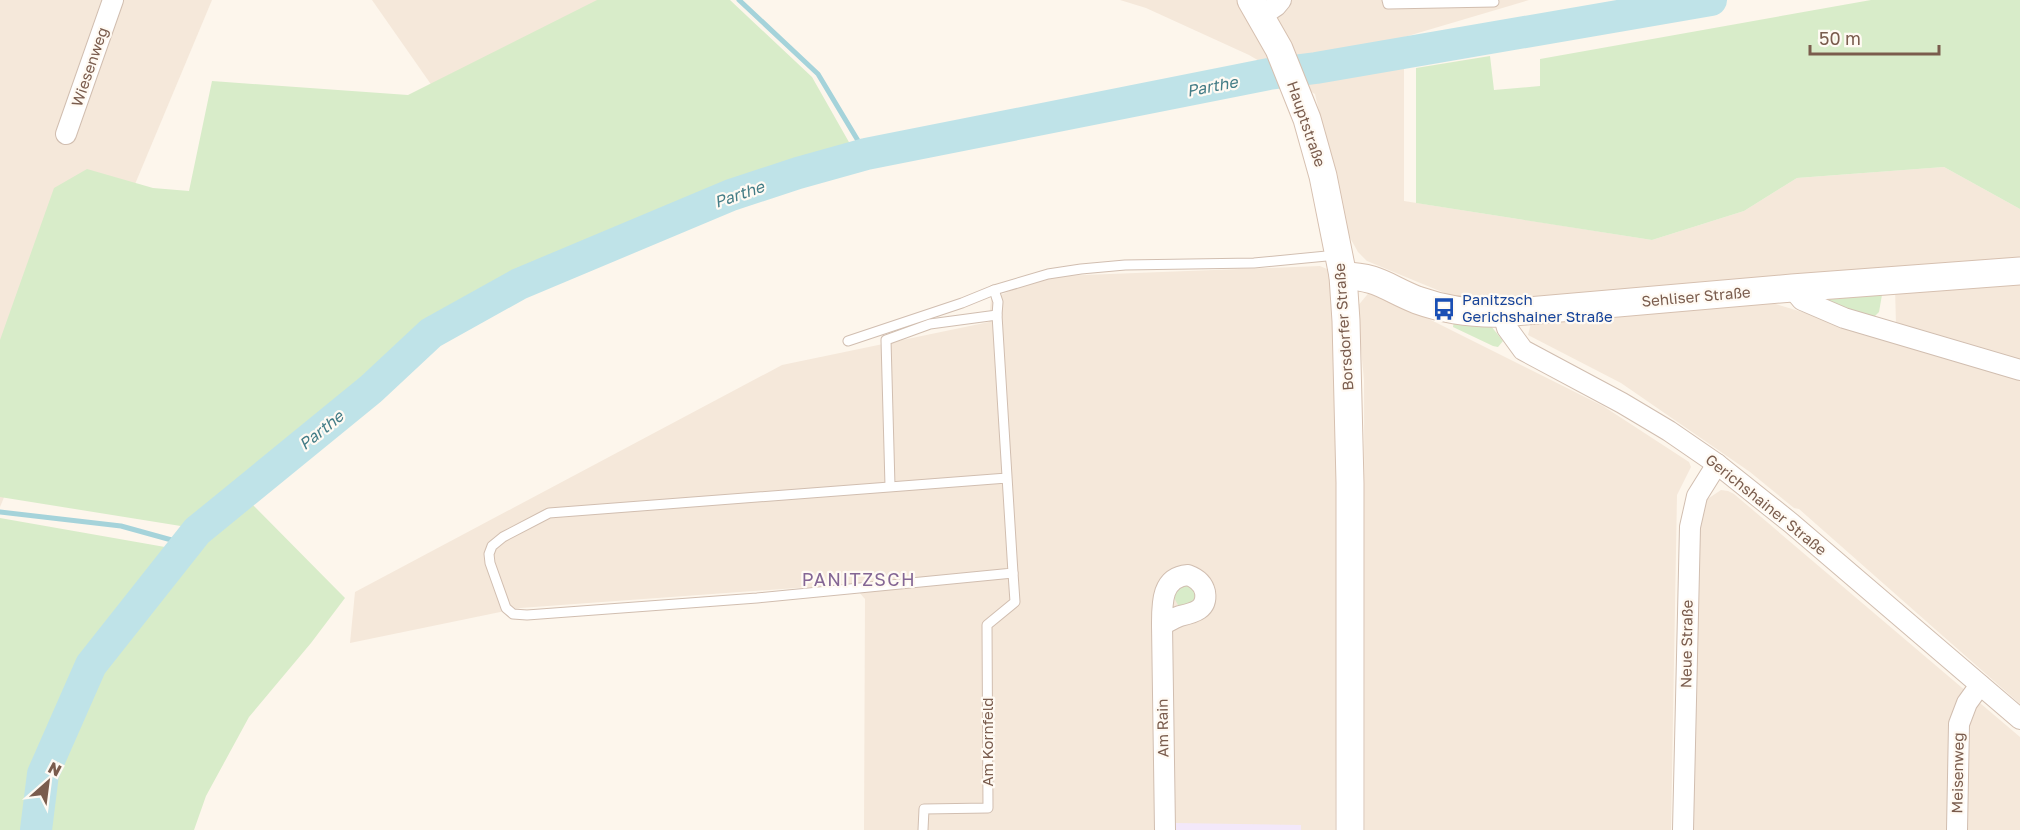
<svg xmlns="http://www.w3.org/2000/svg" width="2020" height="830" font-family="'Golos Text',sans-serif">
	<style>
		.residential { fill: #f5e8da }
		.education { fill: #f3e8fa }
		.green { fill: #d8ecc9 }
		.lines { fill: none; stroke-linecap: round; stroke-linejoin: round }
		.stream { stroke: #a5d3da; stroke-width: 5 }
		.river { stroke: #bfe3e8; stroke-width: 32 }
		.lane-casing { stroke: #d1beb0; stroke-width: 11 }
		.street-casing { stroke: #d1beb0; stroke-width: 22 }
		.secondary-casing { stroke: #d6c0b0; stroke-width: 29 }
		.lane { stroke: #fff; stroke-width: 9 }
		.street { stroke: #fff; stroke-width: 20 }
		.secondary { stroke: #fff; stroke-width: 27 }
		.labels { text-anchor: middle; stroke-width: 4.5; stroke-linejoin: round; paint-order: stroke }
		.street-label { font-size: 15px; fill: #7a5c4d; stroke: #fffaf3 }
		.transit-label { font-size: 15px; fill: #164399; stroke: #fffaf3; text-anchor: start }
		.water-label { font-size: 16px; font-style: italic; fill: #437c86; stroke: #fffaf3 }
		.quarter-label { font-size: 18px; letter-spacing: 1.5px; fill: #846695; stroke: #fffaf3 }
	</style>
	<rect width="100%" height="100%" fill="#fdf6ec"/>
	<g class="residential">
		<path d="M0 0H212L0 507Z"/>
		<path d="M372 0H656L451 113Z"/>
		<path d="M1120 0H1529L1401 38 1404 68V201L1652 240 1744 211 1797 178 1944 167 2020 209V259L1759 281 1494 299 1468 298 1447 294 1367 261 1358 252 1349 236 1315 94 1249 55 1146 8Z"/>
		<path d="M1320 266 1327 269 1332 275 1339 464 1335 830H864L865 599 852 584 520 608 350 643 355 592 782 365 989 322 991 299 1017 288 1058 276Z"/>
		<path d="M2020 278V363L1896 325 1895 287Z"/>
		<path d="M1371 290 1603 406 1689 462 1691 467 1677 495 1671 830H1365L1364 380 1357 307Z"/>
		<path d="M1759 299 2020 377V704L1799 509 1794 508 1750 472 1621 383 1528 335 1531 323Z"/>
		<path d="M1721 490 1728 491 1734 494 2020 737V830H1692L1697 529 1703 502Z"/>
	</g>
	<path class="education" d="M1175 823 1301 825V830H1176Z"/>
	<g class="green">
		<path d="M597 0H730L812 77 854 151 710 193 525 272 425 328 187 527 0 497V340L54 188 87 169 153 188 189 191 212 81 408 95Z"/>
		<path d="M1871 0H2020V209L1944 167 1797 178 1744 211 1652 240 1416 203V68L1490 56 1494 90 1540 86V59Z"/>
		<path d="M1883 289 1879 312 1871 320 1825 305V293Z"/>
		<path d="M1454 321 1491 326 1503 341 1498 347 1493 346 1453 327Z"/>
		<path d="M253 505 345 598 311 643 249 717 206 796 194 830H44L50 778 74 722 106 663 158 589 203 545Z"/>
		<path d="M0 518 165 547 161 559 134 591 94 651 65 704 31 788 26 830H0Z"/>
		<path d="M1179 583 1197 587 1196 602 1183 607 1178 605 1173 596Z"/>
	</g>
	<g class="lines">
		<g class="stream">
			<path d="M739 0 818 74 866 154"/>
			<path d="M0 512 121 526 186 544"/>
		</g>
		<path class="river" d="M36 830 43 774 91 665 197 531 371 389 431 333 519 284 731 195 798 173 866 154 1269 74 1316 68 1711 0"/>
		<g class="lane-casing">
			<g id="lane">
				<path d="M1387 0 1388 4 1494 2"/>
				<path d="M994 290 998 302 997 315 1013 573 757 598 527 615 513 614 506 608 490 563 489 554 492 546 503 537 549 513 1007 478"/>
				<path d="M848 341 962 303 994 290 1048 274 1081 269 1125 265 1254 263 1337 255"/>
				<path d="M890 486 886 340 930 324 997 315"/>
				<path d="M923 830 924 809 988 808 987 625 1015 602 1013 573"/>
			</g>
		</g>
		<g class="street-casing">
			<g id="street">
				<path d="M1261 16 1276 6 1281 0"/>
				<path d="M66 134 113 0"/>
				<path d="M1792 288 1802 300 1844 318 2020 370"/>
				<path d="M1503 313 1507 328 1523 350 1622 403 1669 431 1717 464 1791 523 2020 719"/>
				<path d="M1188 575C1196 578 1203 583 1205 592 1208 610 1193 613 1180 616 1174 618 1168 622 1162 625 1162 604 1161 577 1188 575Z"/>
				<path d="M1162 625 1165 830"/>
				<path d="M1683 830 1690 527 1697 496 1717 464"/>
				<path d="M1957 830 1959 724 1967 703 1980 685"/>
			</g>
		</g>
		<g class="secondary-casing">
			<g id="secondary">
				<path d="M1251 0 1279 49 1307 119 1323 176 1343 276 1346 321 1350 483V830"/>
				<path d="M1343 276C1377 276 1387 288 1417 300 1445 310 1473 314 1503 313L1792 288 2020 271"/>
			</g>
		</g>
		<use href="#lane" class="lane"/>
		<use href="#street" class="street"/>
		<use href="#secondary" class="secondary"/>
	</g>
	<defs>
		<g id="bus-bare" transform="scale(1.8)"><path d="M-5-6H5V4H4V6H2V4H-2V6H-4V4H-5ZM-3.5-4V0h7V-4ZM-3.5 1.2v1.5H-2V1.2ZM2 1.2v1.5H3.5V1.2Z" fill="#1a4fb4" stroke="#fffaf3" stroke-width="2.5" paint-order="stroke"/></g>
	</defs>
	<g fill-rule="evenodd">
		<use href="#bus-bare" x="1444" y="309"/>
	</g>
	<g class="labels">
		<g class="street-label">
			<text transform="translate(90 67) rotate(-71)" y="5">Wiesenweg</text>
			<text transform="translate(1306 124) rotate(71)" y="5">Hauptstraße</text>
			<text transform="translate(1696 297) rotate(-5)" y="5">Sehliser Straße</text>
			<text transform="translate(1344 327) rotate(-94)" y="5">Borsdorfer Straße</text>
			<text transform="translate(1766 505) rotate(39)" y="5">Gerichshainer Straße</text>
			<text transform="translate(1687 644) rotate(-89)" y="5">Neue Straße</text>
			<text transform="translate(1163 728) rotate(-91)" y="5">Am Rain</text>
			<text transform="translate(988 742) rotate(-90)" y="5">Am Kornfeld</text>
			<text transform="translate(1958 773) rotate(-89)" y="5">Meisenweg</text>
		</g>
		<g class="transit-label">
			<text x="1462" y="305">Panitzsch<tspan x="1462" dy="17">Gerichshainer Straße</tspan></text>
		</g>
		<g class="water-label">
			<text transform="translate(1212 86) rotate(-11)" y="6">Parthe</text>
			<text transform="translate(739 194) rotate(-19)" y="6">Parthe</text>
			<text transform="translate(321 430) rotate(-39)" y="6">Parthe</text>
		</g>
		<g class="quarter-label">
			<text x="859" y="586">PANITZSCH</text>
		</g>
	</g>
	<g transform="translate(48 782) rotate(28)" stroke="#fffaf3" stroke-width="4.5" paint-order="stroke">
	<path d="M0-4.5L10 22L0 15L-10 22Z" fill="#7a5c4d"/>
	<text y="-9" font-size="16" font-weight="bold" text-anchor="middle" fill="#7a5c4d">N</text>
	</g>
	<path d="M1810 45v9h129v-9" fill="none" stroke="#7a5c4d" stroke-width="3"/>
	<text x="1819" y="45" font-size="18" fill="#7a5c4d" stroke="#fffaf3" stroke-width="4.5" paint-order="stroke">50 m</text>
</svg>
